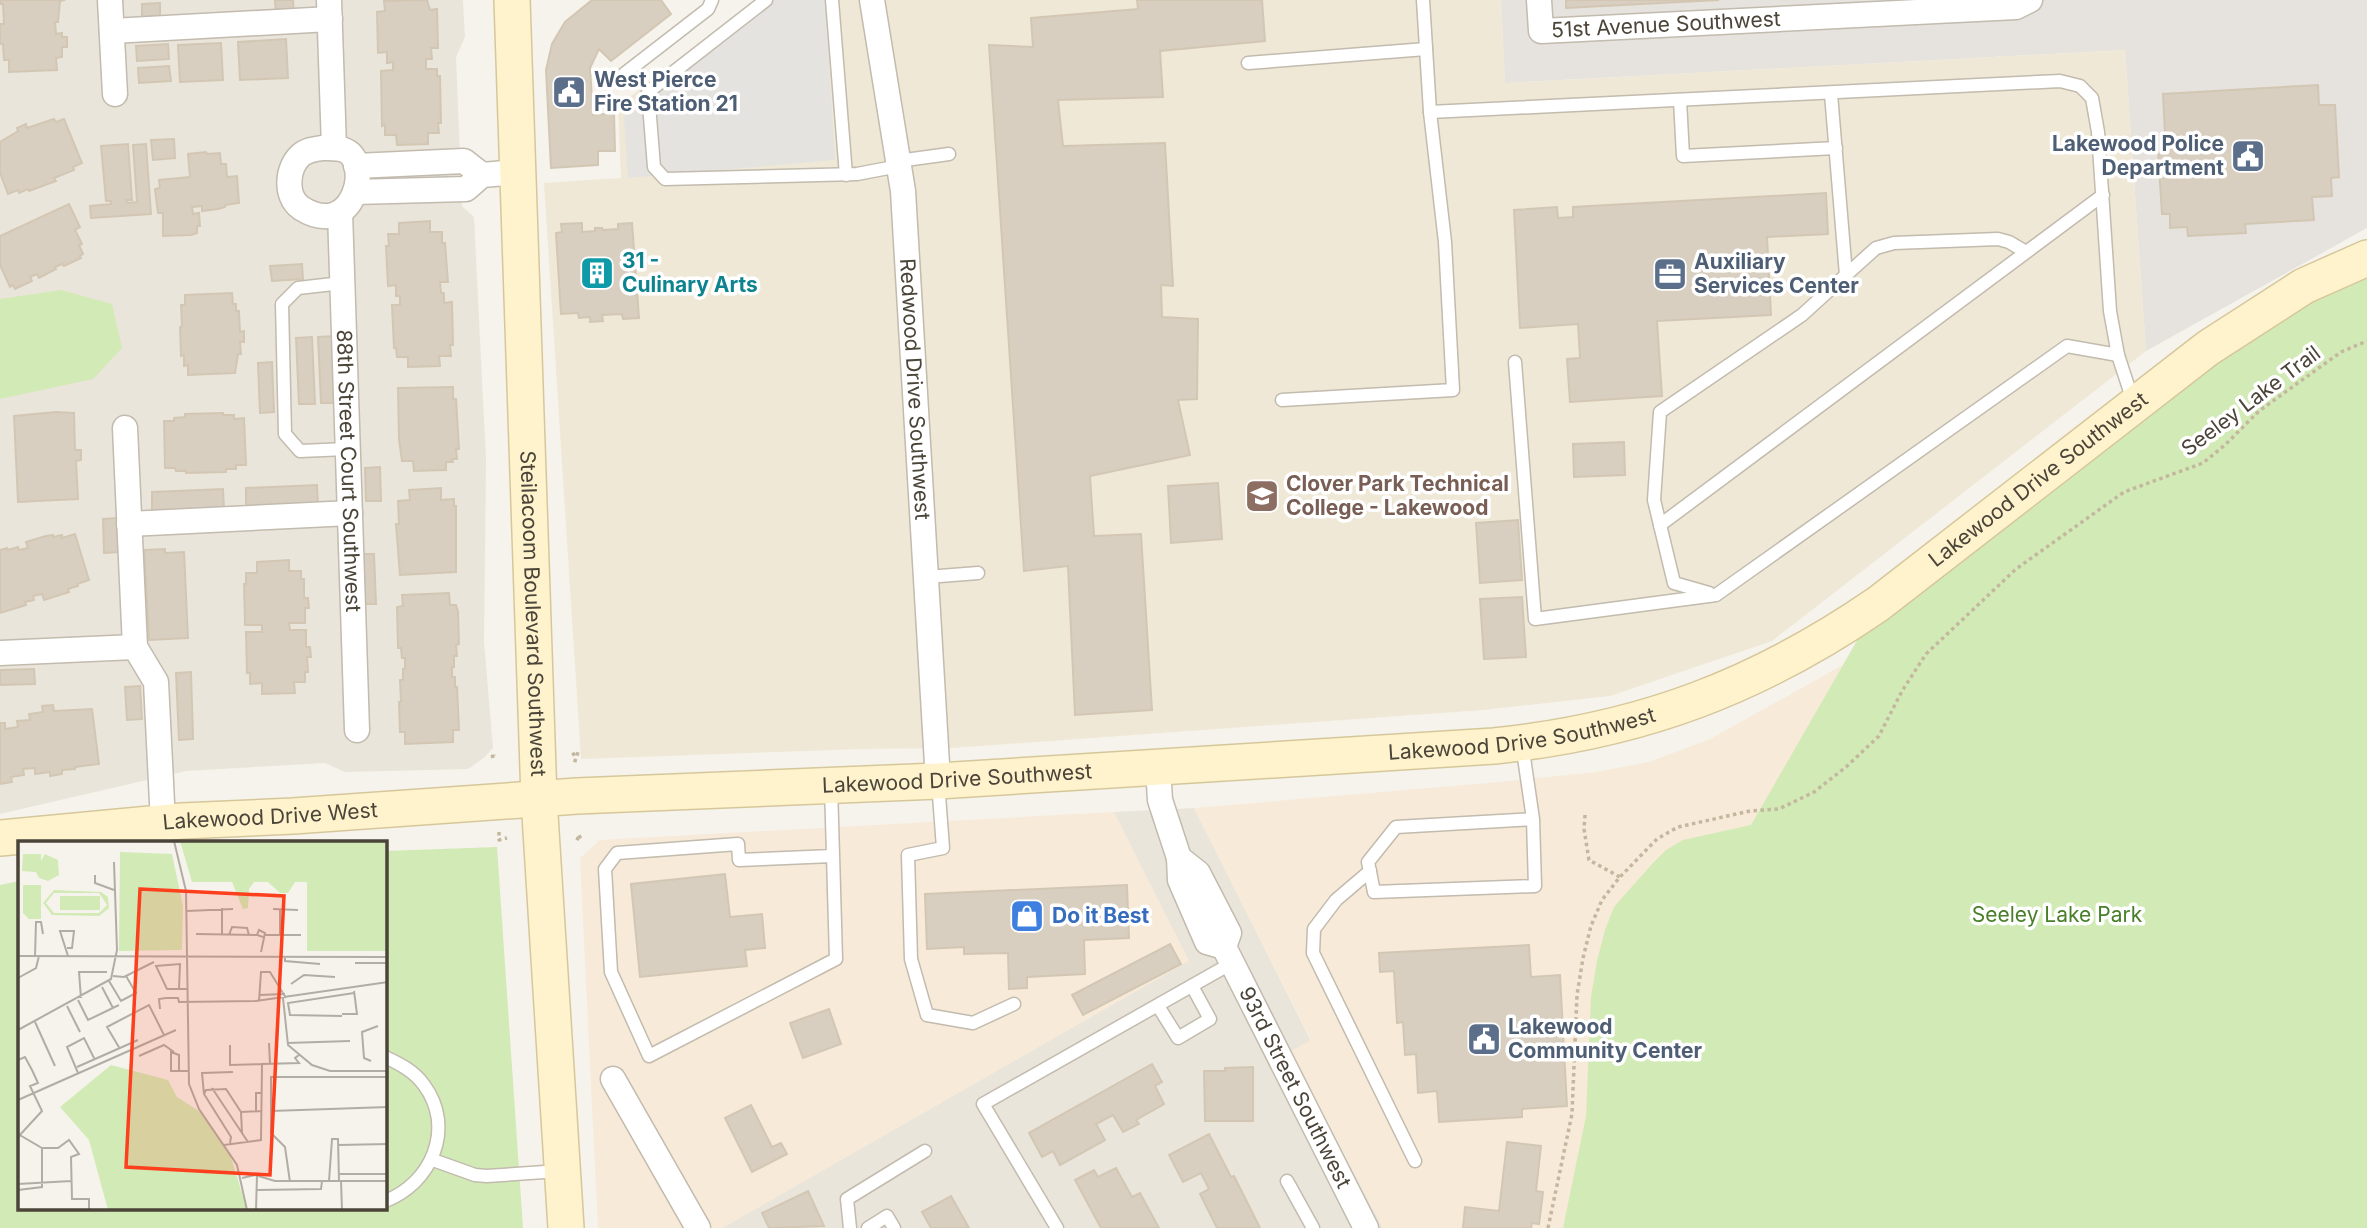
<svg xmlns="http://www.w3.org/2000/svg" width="2367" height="1228" font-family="Inter,sans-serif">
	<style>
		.residential { fill: #eae5da }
		.commercial { fill: #f7ead8 }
		.industrial { fill: #e6e2dd }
		.education { fill: #efe8d6 }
		.green { fill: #d2eab5 }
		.parking { fill: #e5e3e0 }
		.building { fill: #d8cfc1; stroke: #d3c7b4; stroke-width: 2 }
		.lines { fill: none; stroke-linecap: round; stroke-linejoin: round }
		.service-casing { stroke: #c2bbae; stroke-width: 15 }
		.minor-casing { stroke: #c2bbae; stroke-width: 27 }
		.secondary-casing { stroke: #d6c79b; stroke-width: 38 }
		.path { stroke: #c4b79f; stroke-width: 3.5; stroke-dasharray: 3.5 3.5; stroke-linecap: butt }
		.service { stroke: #fff; stroke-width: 12 }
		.minor { stroke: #fff; stroke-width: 24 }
		.secondary { stroke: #fff3cd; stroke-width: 35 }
		.labels { text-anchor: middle; stroke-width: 7; stroke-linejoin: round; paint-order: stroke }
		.street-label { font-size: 21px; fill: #4b4439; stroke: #fff }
		.service-label { font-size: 21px; font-weight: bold; fill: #4e5e75; stroke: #fff; text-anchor: start }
		.culture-label { font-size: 21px; font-weight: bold; fill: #0d838f; stroke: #fff; text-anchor: start }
		.education-label { font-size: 21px; font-weight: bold; fill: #785e54; stroke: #fff; text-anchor: start }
		.park-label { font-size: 21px; fill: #4a7f2a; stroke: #fff }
		.shop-label { font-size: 21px; font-weight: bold; fill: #366cbe; stroke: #fff; text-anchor: start }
		.inset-road { fill: none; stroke: #b2ada4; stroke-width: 2 }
		.view { fill: #fc3f1d; fill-opacity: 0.15; stroke: #fc3f1d; stroke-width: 3.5 }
		.inset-edge { fill: none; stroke: #4b4439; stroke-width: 3.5 }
	</style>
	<rect width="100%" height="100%" fill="#f6f3ec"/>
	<g class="residential">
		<path d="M0 0H463L465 37 456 57 462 206 474 217 486 460 484 642 493 748 485 757 468 769 345 772 325 763 186 771 0 814Z"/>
		<path d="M1194 808 1311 1041 1291 1052 1383 1228H722L1188 961 1114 812Z"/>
	</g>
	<g class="commercial">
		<path d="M1843 665 1708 900 1576 1228H1383L1291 1051 1311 1040 1194 808 1489 783 1596 772 1649 762 1710 739Z"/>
		<path d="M1114 812 1189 961 722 1228H598L580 858 600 840Z"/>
	</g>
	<path class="industrial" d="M1501 0H2367V228L2146 351 2125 50 1505 83Z"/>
	<path class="education" d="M757 0H1501L1505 83 2125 50 2146 351 1772 641 1610 696 1483 710 952 748 863 749 581 759 544 183 621 178 618 106Z"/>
	<g class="green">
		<path d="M2367 258V1228H1563L1586 1116 1591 997 1597 961 1605 930 1614 907 1652 864 1666 850 1683 840 1751 825 1878 604 2208 348Z"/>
		<path d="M61 290 112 304 122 348 93 379 0 399V299Z"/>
		<path d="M497 847 523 1228H0V885L19 881V1209H385V851Z"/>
	</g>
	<path class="parking" d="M771 0H825L835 160 628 178 624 117Z"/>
	<g class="building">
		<path d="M1 0H65L60 1 58 22H55L56 34 62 33V37H67V47H62V57L56 58 57 70 9 72V60H4L3 44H0V24H4L3 4H1Z"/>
		<path d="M275 0H293L294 13 276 14Z"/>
		<path d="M427 0 430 10 437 9 438 48H431L432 59H426V69H437V76H440L441 123H438L439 133H428V144L397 145 396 135H385V125L382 126 381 71 393 70V62L387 63V52L378 53 377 12 385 11 384 1Z"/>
		<path d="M592 0H661L671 14 611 61 599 49 590 68 593 115 614 113 615 151H598V165L551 168 546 70 552 44 565 22Z"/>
		<path d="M1137 0H1262L1265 41 1160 51 1163 97 1058 100 1063 146 1165 143 1173 286 1161 285 1162 317 1198 319 1197 399 1178 400 1190 455 1090 476 1094 536 1141 534 1152 710 1075 715 1068 566 1024 571 989 45 1033 47 1031 18 1138 9Z"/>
		<path d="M1566 0H1719L1566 8Z"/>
		<path d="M160 3V18L142 19V4Z"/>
		<path d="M286 39 288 78 240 80 238 42Z"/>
		<path d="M221 43 223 80 180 82 178 45Z"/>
		<path d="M168 44 169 59 137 61 136 46Z"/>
		<path d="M169 66 171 81 139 83 138 68Z"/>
		<path d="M2318 85 2319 105H2335L2339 177 2331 178 2332 196 2312 197 2314 220 2245 224 2246 233 2188 236 2187 227 2170 228V214H2162L2157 135H2165L2163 94Z"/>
		<path d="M54 119 56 122 64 119 82 163 73 167 74 170 54 178 56 181 29 191 28 189 19 193 18 190 8 194 0 173V142L15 133 18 131 17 128 26 124 27 128Z"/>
		<path d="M174 139 175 158 153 160 151 140Z"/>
		<path d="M128 144 132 200H126L127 203 137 202 133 145 146 144 151 214 91 218 90 206 111 204V201H106L101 146Z"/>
		<path d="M206 152 207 154 220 153 221 164H226L227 177 237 176 239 203 225 205V207L218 209 202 211V206L192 207 193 214 199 213 200 226H197V233L191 235 163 236V213H158L155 189 160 188 159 180 190 177 188 154Z"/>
		<path d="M1826 193 1828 234 1767 237 1771 315 1657 321 1662 396 1570 402 1567 359 1580 358 1578 324 1520 328 1514 210 1557 207 1558 218 1573 217V207Z"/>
		<path d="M69 204 80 227 75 230 82 244 79 245 83 254 80 256 81 258 64 266 62 264 55 267 56 269 39 278 37 274 30 277 32 281 15 289 13 285 10 287 0 265V236Z"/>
		<path d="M430 221V232H442V243H445L448 282H440L441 293H444V303L452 302 453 345H450L451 356H439L440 366 408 367V357H397L396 348H394L392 305H400V296H396V285L388 286 386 246H389L388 234H399V223Z"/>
		<path d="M582 223V232L595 231V228H602L603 230 618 229V224L632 223 639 318 623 319 622 314 602 315 603 321 590 322V317L579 318 578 313 561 314 556 233 562 232 561 224Z"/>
		<path d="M302 264 303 279 272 281 270 266Z"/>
		<path d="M232 293 233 304H236V311H239L240 332 244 331V342H240L241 354H238L235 373 188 375V365L184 366V355L181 356 180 327 182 326 181 305H185V295Z"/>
		<path d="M335 336 338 403H321L318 337Z"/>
		<path d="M312 337 315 404H299L296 338Z"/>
		<path d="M272 362 274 412 260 413 258 363Z"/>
		<path d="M453 387V399H456L459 449H456L457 459H452L453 462H446V470L414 471 413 461H402L399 439 398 388Z"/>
		<path d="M56 412 74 413 75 450H81V460L76 461 78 499 18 502 14 416Z"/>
		<path d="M223 413V415H234V419L244 418 246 465H236V469H226V472L186 473V471H176L175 468H165L164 421H174V418L185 417V414Z"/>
		<path d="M1624 442 1625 475 1574 477 1573 444Z"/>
		<path d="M380 467 381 501H366L365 468Z"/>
		<path d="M1218 483 1222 539 1171 543 1168 486Z"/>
		<path d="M317 485 318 506 246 508V488Z"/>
		<path d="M441 488V500L454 499V506H456V572L400 575 396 524H399L398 501 410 500 409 490Z"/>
		<path d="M223 489 224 509 152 512V492Z"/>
		<path d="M117 518 119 552 104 553 103 519Z"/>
		<path d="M1518 520 1522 580 1480 583 1476 523Z"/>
		<path d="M75 534 89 580 77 584 78 586 68 589 69 592 44 600 42 594 33 596 34 600 25 602 26 605 0 613V550L7 548 8 550 18 547 19 550 28 548 26 542 46 536 53 535V537L62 535V538Z"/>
		<path d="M165 549V553L184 552 188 638 149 640 144 550Z"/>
		<path d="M360 554H374L376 604H362Z"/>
		<path d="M289 560V571H301V579H304V598H308L309 608H305V623H289L290 630H306V647H310L311 657H307L308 672H305V682H294L295 693 262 694V683L250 684V673H247L246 632H262V625H245L244 584H246V573H257V562Z"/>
		<path d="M449 593 450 605H456L458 612 459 644 456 645 457 656H454V667H452V677H455V687H457L459 730H453V742L405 744V732H400L399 702H401L400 680H403V669H405V658H402L401 648H398L397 607 403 606 402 595Z"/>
		<path d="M1522 597 1526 657 1484 659 1480 599Z"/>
		<path d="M34 669 35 684 0 685V670Z"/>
		<path d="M191 672 193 739 179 740 176 673Z"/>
		<path d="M140 686 142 719 127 720 125 687Z"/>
		<path d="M53 705 54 711 92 709 99 764 75 767V769L62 770V774L50 776V772L35 774V768L23 769 24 775 11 777 12 782 0 784V723H5V729L18 727 17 721 30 720 29 714 43 712 42 706Z"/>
		<path d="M725 874 730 917 762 914 765 948 745 950 747 966 640 977 631 884Z"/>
		<path d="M1127 885 1129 938 1084 940 1085 974 1027 977V988L1009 989 1008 953 964 954V947L927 949 925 894Z"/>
		<path d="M1170 944 1181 964 1083 1015 1072 995Z"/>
		<path d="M1529 945 1531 977 1560 975 1567 1106 1522 1109V1117L1439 1122 1437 1091 1418 1093 1416 1054 1405 1055 1403 1022 1397 1023 1394 971 1380 972 1379 953Z"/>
		<path d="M829 1009 841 1044 803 1058 790 1023Z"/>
		<path d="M1152 1064 1162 1082 1155 1086 1164 1104 1136 1120 1139 1124 1123 1132 1113 1115 1096 1124 1105 1140 1060 1165 1053 1151 1042 1157 1029 1133Z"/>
		<path d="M1253 1067V1121H1205L1204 1071H1225V1068Z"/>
		<path d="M751 1105 772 1147 781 1143 787 1154 752 1172 725 1118Z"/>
		<path d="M1209 1134 1231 1177 1234 1176 1260 1228H1217L1200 1194 1209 1189 1201 1173 1183 1182 1169 1155Z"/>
		<path d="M1507 1142 1541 1146 1536 1191 1543 1192 1539 1224 1532 1223 1531 1228H1463L1465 1207 1499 1211Z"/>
		<path d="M1116 1168 1132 1197 1140 1193 1159 1228H1101L1075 1180 1094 1170 1098 1177Z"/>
		<path d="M808 1191 824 1226 769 1228 762 1213Z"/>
		<path d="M951 1196 969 1228H931L922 1212Z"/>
	</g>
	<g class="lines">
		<g class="service-casing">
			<g id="service">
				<path d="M766 0 648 92 654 167 665 179 857 174 899 166"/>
				<path d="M832 0 846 175"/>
				<path d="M1423 0 1430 112 2060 81 2080 86 2092 98 2098 132 2110 311 2118 355 2133 401"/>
				<path d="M1248 63 1426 49"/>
				<path d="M624 74 708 9 712 0"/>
				<path d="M1680 100 1683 156 1836 148"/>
				<path d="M898 161 949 154"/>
				<path d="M1846 275 1876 248 1894 243 1998 239 2009 242 2026 252"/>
				<path d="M342 283 298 288 282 304 285 434 300 451 347 449"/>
				<path d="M1515 362 1535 619 1716 595 2067 346 2118 355"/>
				<path d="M1282 400 1453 390 1445 242 1430 112"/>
				<path d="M1660 525 2103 195"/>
				<path d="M927 577 978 573"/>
				<path d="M1709 593 1674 583 1654 500 1660 412 1802 315 1846 275 1831 94"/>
				<path d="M1522 744 1533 819 1535 886 1374 892 1368 862 1396 827 1533 819"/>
				<path d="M938 782 943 848 908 855 911 959 927 1015 973 1023 1014 1004"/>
				<path d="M831 786 836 959 649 1056 611 972 605 869 617 853 738 844 739 860 832 856"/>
				<path d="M1370 871 1336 900 1314 929 1313 953 1415 1161"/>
				<path d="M1158 1006 1178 1038 1210 1019 1192 986"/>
				<path d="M385 1057C400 1064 414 1071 424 1085 456 1128 431 1184 385 1201"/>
				<path d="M433 1160 475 1175 487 1176 559 1171"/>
				<path d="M1287 1181 1313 1228"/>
				<path d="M850 1228 847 1199 925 1151"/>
				<path d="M868 1228 887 1216 894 1228"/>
				<path d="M1057 1228 983 1104 1232 963"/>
			</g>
		</g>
		<g class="minor-casing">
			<g id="minor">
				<path d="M110 0 115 94"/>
				<path d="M329 0 334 148"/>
				<path id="s1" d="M872 0 903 191 938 781"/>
				<path id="s2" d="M1539 0 1541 31 2016 7 2030 0"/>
				<path d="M112 31 330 19"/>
				<path d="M322 148C331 148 341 147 348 152 371 168 352 240 301 208 284 196 287 167 301 155 307 150 315 149 322 148Z"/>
				<path d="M356 166 464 161 482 175"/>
				<path d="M355 192 466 189 482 175 517 172"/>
				<path id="s3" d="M340 212 357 730"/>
				<path d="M125 428 135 647 156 682 163 823"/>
				<path d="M129 524 350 513"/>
				<path d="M0 653 135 647"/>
				<path d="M1158 768 1160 800 1179 858 1180 880 1207 942 1224 947"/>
				<path id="s4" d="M1179 858 1198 873 1229 933 1224 947 1366 1228"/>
				<path d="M613 1079 698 1228"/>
			</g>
		</g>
		<g class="secondary-casing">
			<g id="secondary">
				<path id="s5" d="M512 0 539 799 566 1228"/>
				<path id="s6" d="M0 838 182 821 293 816 577 796 938 781 1494 746C1641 731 1757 687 1878 604L2208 348 2304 286 2367 258"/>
			</g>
		</g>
		<g class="path">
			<path d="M572 755 578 752 574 764"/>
			<path d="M493 758 492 754 495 756"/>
			<path d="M1585 815 1584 829 1589 860 1620 877"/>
			<path d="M499 832V840L507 838"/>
			<path d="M576 838 581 840 579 835"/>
			<path d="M1548 1228 1572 1114 1577 995 1583 958 1591 926 1602 900 1619 878 1657 839 1678 827 1750 811 1779 809 1814 792 1846 767 1879 736 1902 691 1926 654 2016 569 2124 492 2203 463 2226 444 2259 411 2341 352 2367 341"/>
		</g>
		<use href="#service" class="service"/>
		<use href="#minor" class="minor"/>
		<use href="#secondary" class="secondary"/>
	</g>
	<defs>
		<g id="civic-square" transform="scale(1.75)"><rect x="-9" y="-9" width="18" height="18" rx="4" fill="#5c6f8a" stroke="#fff"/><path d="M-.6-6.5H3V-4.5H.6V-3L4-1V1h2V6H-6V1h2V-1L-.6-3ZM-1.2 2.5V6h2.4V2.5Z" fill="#fff"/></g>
		<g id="building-square" transform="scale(1.75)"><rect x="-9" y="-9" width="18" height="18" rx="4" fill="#0f9aa8" stroke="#fff"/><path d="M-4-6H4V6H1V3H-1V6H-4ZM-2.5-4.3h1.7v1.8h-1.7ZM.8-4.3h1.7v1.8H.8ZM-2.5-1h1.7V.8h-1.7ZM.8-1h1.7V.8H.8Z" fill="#fff"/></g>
		<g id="office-square" transform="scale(1.75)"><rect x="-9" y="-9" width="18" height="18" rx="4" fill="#5c6f8a" stroke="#fff"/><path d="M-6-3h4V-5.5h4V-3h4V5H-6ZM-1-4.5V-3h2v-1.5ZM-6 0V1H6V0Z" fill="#fff"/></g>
		<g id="university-square" transform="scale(1.75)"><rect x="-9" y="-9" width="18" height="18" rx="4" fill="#8d6e63" stroke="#fff"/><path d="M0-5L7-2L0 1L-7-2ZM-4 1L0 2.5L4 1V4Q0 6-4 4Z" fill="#fff"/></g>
		<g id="shop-square" transform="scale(1.75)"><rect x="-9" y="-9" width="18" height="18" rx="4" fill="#3f7fe0" stroke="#fff"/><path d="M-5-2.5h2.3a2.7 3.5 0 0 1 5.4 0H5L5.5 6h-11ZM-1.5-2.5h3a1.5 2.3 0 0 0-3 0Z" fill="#fff"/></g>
	</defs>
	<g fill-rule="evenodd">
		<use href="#civic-square" x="569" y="92"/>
		<use href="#civic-square" x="2248" y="156"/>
		<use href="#building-square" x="597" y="273"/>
		<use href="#office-square" x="1670" y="274"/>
		<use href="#university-square" x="1262" y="496"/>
		<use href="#shop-square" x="1027" y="916"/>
		<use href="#civic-square" x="1484" y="1039"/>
	</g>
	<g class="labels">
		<g class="street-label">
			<text dy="7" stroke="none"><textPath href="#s2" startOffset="156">51st Avenue Southwest</textPath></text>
			<text dy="7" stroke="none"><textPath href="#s1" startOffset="392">Redwood Drive Southwest</textPath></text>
			<text transform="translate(2251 401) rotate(-37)" y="7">Seeley Lake Trail</text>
			<text dy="7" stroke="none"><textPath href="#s3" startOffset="259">88th Street Court Southwest</textPath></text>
			<text dy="7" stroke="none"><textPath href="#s6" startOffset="2114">Lakewood Drive Southwest</textPath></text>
			<text dy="7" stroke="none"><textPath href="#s5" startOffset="614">Steilacoom Boulevard Southwest</textPath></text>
			<text dy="7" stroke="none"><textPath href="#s6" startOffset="1526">Lakewood Drive Southwest</textPath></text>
			<text dy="7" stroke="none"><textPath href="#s6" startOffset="959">Lakewood Drive Southwest</textPath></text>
			<text dy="7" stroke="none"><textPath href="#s6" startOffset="271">Lakewood Drive West</textPath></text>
			<text dy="7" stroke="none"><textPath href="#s4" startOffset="264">93rd Street Southwest</textPath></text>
		</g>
		<g class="service-label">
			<text x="594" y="87">West Pierce<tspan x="594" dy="24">Fire Station 21</tspan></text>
			<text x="2224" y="151" text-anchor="end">Lakewood Police<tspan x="2224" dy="24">Department</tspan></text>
			<text x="1694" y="269">Auxiliary<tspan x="1694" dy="24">Services Center</tspan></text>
			<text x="1508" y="1034">Lakewood<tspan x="1508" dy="24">Community Center</tspan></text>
		</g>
		<g class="culture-label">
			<text x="622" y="268">31 -<tspan x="622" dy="24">Culinary Arts</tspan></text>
		</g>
		<g class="education-label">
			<text x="1286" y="491">Clover Park Technical<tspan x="1286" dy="24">College - Lakewood</tspan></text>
		</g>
		<g class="park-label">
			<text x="2057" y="922">Seeley Lake Park</text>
		</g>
		<g class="shop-label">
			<text x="1052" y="923">Do it Best</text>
		</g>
	</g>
	<g transform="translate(18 841)">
		<rect width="369" height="369" fill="#f6f3ec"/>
		<path d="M162 0H369V110H289V41H277L270 52H262L250 41H236L231 48 230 67 225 68 214 41H174ZM102 11 154 13 165 65 164 109 101 110ZM5 13H23V20L27 13 40 19 41 34 30 40 21 37 18 31 4 30ZM5 44H23V78H11L5 72ZM36 49 83 51 90 56 91 67 81 75 34 74 25 62ZM36 52H81L89 64 81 72H36L28 62ZM42 55H82V69H42ZM93 224 150 239 159 256 184 272 212 313 229 369H90L71 299 42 266Z" fill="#d2eab5" fill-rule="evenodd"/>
		<path class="inset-road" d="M156 0 168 50 171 243 181 268 219 324 229 369M77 34V42L96 49M255 68 280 69M262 68V94M169 70 215 68M178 93 239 94M204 93V67M211 94 214 86 229 87 231 94M247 94H283M49 107H54L56 90H42L50 115M243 111 247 92 241 89 239 94 245 96M0 115 370 116M17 115 18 81H23L25 93M267 116V120L302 123M337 122H370M95 135 106 136 136 121M0 137 18 127 21 115M91 140 103 160 118 152 108 135M273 143 286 134 317 136M84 146 95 167M161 148 162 123 138 125 149 148H169M241 154 267 153M63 157 61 131H89M265 157 270 204 294 224 312 230H370M60 159 70 179 101 164M241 160 243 131H252L268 157M49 165 62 191M142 168 141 158 148 157H160L161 161 238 160 370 141M324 173H339L336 150M271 174 324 175M272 174 270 162 336 152M17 181 37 225M0 189 93 138 99 109 96 21M251 202 252 223M269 202 332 200M212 204V224L244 223M102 208 89 186 131 164 146 194M121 215 146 204 156 211M0 219 7 216 14 229 20 242 12 245 24 270 0 296M353 220 346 217 344 191 360 185M59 226 120 199M161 230V214L153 211V230H170M60 232 49 206 66 197 77 219M194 247 230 301M186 253 188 249 208 248 223 271 244 270M0 259 158 189M238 270V252H244M253 270 370 266M223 271 224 292M0 293 24 307H40L51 299 61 313 53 316 54 358H71V369M212 302 213 296 186 253 184 232 215 231M206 304 243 299 244 223 281 222 277 217 281 214M320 304 370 303M321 333H370M224 337 237 334 257 340H370M311 340 314 298H320L321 340M323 340 324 369M272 341 267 306 253 292V236H370M0 343 53 340M0 349 24 346V307M239 349 303 348 304 340M238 369 239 334"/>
		<path class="view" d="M122 48 266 55 252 334 108 326Z"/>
		<rect width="369" height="369" class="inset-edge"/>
	</g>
</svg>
